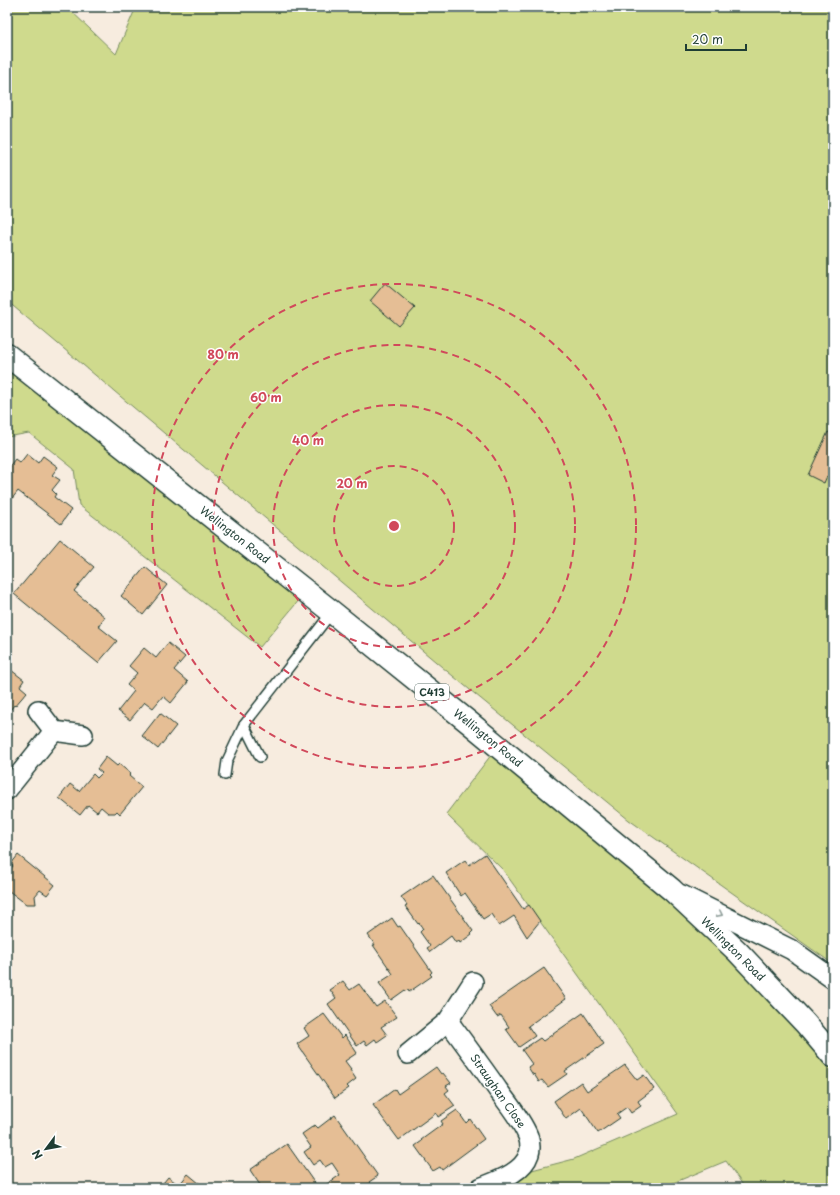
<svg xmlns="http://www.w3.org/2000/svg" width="840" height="1195" font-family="'Playpen Sans',sans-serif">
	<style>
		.green { fill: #cfda8d; stroke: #778c60 }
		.building { fill: #e5be95; stroke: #1f3d34 }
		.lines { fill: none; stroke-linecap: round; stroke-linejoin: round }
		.lane-casing { stroke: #1f3d34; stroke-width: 12 }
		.street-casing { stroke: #1f3d34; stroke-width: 22 }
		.primary-casing { stroke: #1f3d34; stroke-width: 25 }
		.lane { stroke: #fff; stroke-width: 9 }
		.street { stroke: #fff; stroke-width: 19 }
		.primary { stroke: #fff; stroke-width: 22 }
		.oneway { stroke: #8f9e9a }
		.ring { fill: none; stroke: #d1495b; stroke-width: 2; stroke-dasharray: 7 5 }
		.labels { text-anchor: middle; stroke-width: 3; stroke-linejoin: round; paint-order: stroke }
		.shield { fill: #fff; stroke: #627771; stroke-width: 1 }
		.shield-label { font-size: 10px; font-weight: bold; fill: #1f3d34 }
		.street-label { font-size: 11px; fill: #1f3d34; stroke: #fff }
		.centre { fill: #d1495b; stroke: #fff; stroke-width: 2 }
		.ring-label { font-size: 12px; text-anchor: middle; font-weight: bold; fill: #d1495b; stroke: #fff; stroke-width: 3; stroke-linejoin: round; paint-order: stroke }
	</style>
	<rect width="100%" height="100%" fill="#f7ecdf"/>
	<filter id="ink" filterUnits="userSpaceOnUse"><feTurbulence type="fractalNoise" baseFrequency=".025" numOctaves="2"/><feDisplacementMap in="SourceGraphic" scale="8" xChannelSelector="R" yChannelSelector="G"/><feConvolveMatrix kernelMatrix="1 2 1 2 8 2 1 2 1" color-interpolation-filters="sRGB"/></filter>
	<g filter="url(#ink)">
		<g class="green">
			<path d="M7 7H67L116 54 136 7H833V964L629 820 442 667 7 301V39L9 29 7 27Z"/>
			<path d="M7 356 305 593 260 647 79 505 74 469 29 433 7 437Z"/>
			<path d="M498 746 672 890 833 1056V1188H745L726 1161 661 1188H480L505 1177 574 1159 678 1114 503 870 446 814Z"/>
		</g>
		<g class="building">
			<path d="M385 283 415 308 399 326 370 301Z"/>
			<path d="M828 432 833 434V479L827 476 824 483 808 475Z"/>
			<path d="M27 454 38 463 43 456 58 467 52 475 60 480 52 490 56 494 54 497 71 510 61 524 18 491 7 505V469L15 459 20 463Z"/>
			<path d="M60 539 94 567 74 591 105 617 98 626 117 641 98 663 14 594Z"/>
			<path d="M145 567 167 585 143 615 121 596Z"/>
			<path d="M168 643 185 657 174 670 188 682 171 703 163 696 153 708 145 702 130 720 118 711 134 691 127 685 137 673 129 666 144 648 156 658Z"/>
			<path d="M11 670 24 680 20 686 27 692 15 706 14 705 7 714V675Z"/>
			<path d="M160 713 176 726 158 749 142 736Z"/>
			<path d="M106 757 117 766 119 764 131 774 129 776 142 787 120 814 117 811 115 813H108L101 807 97 812 88 805 80 815 59 798 70 784 79 791 93 774 97 778 102 773 97 769Z"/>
			<path d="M485 854 523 909 529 905 540 921 527 937 514 916 499 926 491 914 483 919 465 893 461 896 446 873 465 860 469 865Z"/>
			<path d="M18 855 55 885 47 895 40 890 35 896 36 904H26L9 891 7 893V873L13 866 11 864Z"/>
			<path d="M433 875 473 931 471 933 472 934 460 943 459 941 456 943 451 936 430 952 427 948 430 946 420 932 423 929 419 923 418 924 405 906 407 905 401 897Z"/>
			<path d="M392 918 398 927 400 926 432 972 430 974 432 976 409 992 408 990 405 991V990L391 1000 379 983 393 974 373 945H375L368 935Z"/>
			<path d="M544 968 566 999 528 1026 535 1036 519 1047 506 1029 509 1027 501 1015 497 1017 489 1006Z"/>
			<path d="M343 981 350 990 359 984 376 1007 385 1001 397 1017 381 1027 387 1035 377 1042 375 1039 367 1045 364 1041 357 1046 328 1004 336 998 330 990Z"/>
			<path d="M583 1013 604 1044 565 1071 567 1074 548 1087 542 1080 539 1082 534 1074 533 1075 528 1067 532 1064 522 1050 540 1038 543 1041Z"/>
			<path d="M324 1014 342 1038 345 1035 357 1053 345 1061 351 1069 350 1070 356 1079 347 1086 349 1088 335 1098 297 1044 309 1036 304 1028Z"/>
			<path d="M625 1065 637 1080 644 1075 654 1089 638 1101 641 1106 631 1113 627 1107 617 1114 620 1118 598 1133 581 1108 566 1119 554 1101 581 1082 587 1091Z"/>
			<path d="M436 1067 441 1074 443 1073 451 1083 446 1086 449 1090 445 1093 455 1106 438 1117 436 1113 399 1140 373 1105 395 1089 398 1094Z"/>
			<path d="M457 1110 466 1123 470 1119 484 1139 442 1170 440 1167 433 1171 415 1146 422 1141 421 1140 443 1124 441 1121Z"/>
			<path d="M335 1115 378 1176 369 1182 370 1183 364 1188H326L324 1186 340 1175 332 1163 325 1167 320 1160 313 1165 304 1152 311 1147 302 1134 315 1125 318 1128Z"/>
			<path d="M287 1144 318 1188H262L250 1170Z"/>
			<path d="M188 1174 205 1188H159L168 1177 179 1185Z"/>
		</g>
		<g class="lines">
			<g class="lane-casing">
				<g id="lane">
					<path d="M244 725 260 757"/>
					<path d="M225 775 227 761 244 725 332 612"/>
				</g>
			</g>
			<g class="street-casing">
				<g id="street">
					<path d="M38 710 54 731 83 735"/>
					<path d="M7 790 54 731"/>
					<path d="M682 895 792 950 833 979"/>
					<path d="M448 1021C465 1044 482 1067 498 1090 509 1105 521 1119 528 1136 530 1142 531 1148 529 1154 523 1173 497 1181 480 1188"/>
					<path d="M408 1054 448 1021 473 982"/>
				</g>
			</g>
			<g class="primary-casing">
				<path id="primary" d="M7 355 332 612 471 724 672 890 737 951 805 1023 833 1056"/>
			</g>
			<use href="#lane" class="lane"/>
			<use href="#street" class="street"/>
			<use href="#primary" class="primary"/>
		</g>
		<defs><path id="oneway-chevron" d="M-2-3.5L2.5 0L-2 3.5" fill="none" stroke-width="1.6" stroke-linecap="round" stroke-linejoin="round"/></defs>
		<use class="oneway" href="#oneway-chevron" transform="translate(720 914) rotate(26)"/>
	</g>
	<g class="ring">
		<circle cx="394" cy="526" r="60"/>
		<circle cx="394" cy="526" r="121"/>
		<circle cx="394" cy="526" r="181"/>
		<circle cx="394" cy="526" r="242"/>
	</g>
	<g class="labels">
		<rect class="shield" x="415" y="684" width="34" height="16" rx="3"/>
		<g class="shield-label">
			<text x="432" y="696">C413</text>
		</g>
		<g class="street-label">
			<text transform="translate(235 535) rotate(38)" y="4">Wellington Road</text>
			<text transform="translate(488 738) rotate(39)" y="4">Wellington Road</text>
			<text transform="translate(733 949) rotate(45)" y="4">Wellington Road</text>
			<text transform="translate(498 1091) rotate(55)" y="4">Straughan Close</text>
		</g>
	</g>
	<circle cx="394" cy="526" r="6" class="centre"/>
	<g class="ring-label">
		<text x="223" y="359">80 m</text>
		<text x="266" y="402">60 m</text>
		<text x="308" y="445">40 m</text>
		<text x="352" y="488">20 m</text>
	</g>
	<rect width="840" height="1195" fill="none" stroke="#fff" stroke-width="24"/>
	<rect x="12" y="12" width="816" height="1171" fill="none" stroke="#1f3d34" stroke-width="1.5" filter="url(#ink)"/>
	<g transform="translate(46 1149) rotate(238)" stroke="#ffffff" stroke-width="3" paint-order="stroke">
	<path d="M0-3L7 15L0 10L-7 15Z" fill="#1f3d34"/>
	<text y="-6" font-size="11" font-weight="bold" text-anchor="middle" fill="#1f3d34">N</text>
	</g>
	<path d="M686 44v6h60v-6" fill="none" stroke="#1f3d34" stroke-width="2"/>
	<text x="692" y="44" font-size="12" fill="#1f3d34" stroke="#ffffff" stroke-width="3" paint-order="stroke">20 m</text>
</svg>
